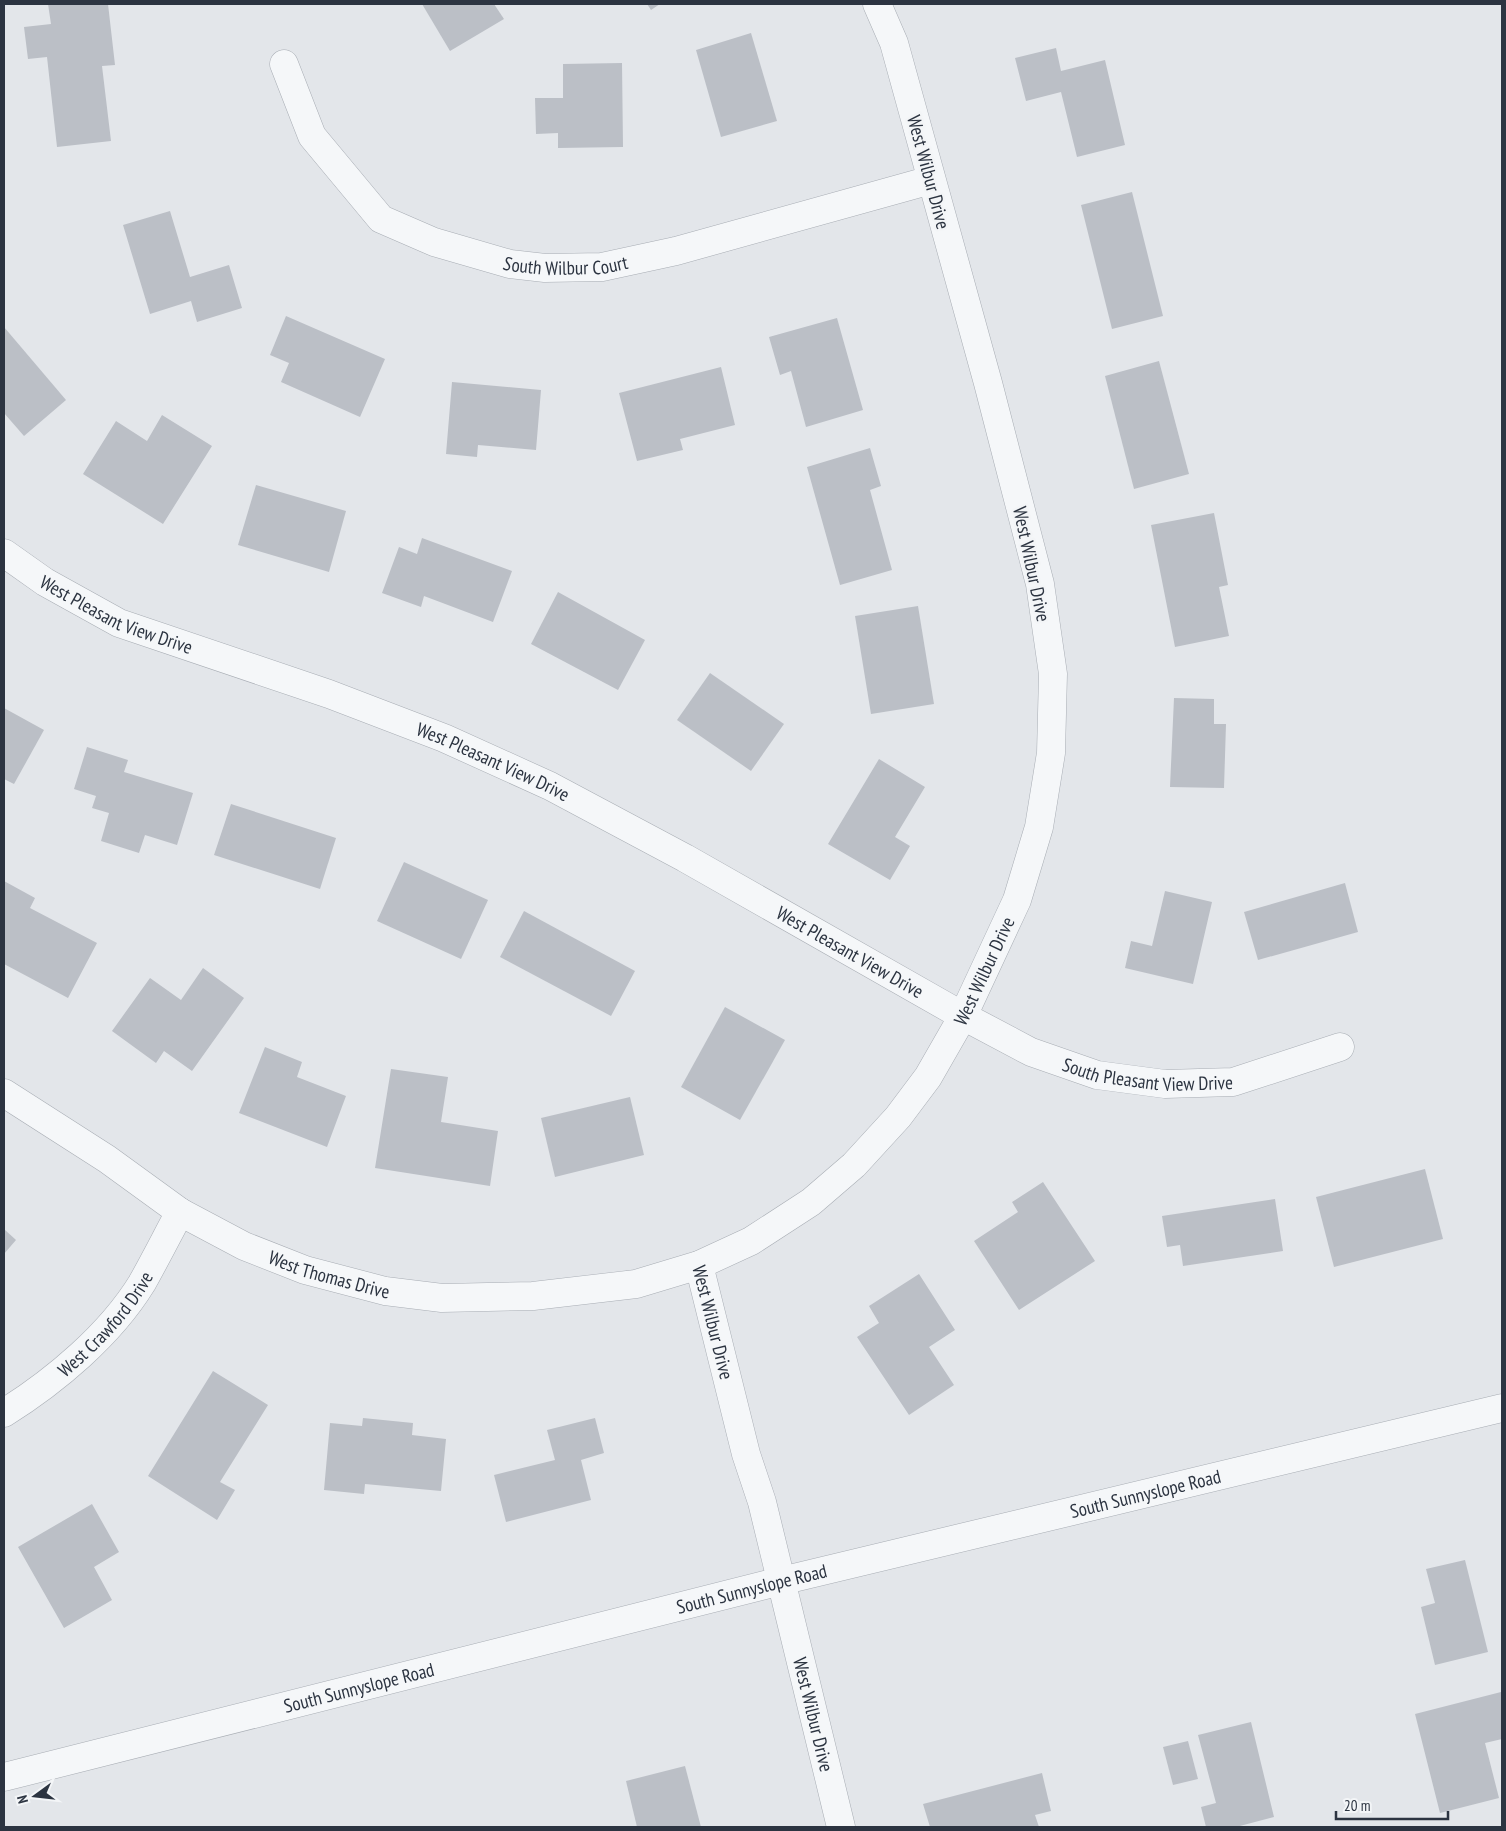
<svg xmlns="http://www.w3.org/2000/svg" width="1506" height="1831" font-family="'PT Sans Narrow',sans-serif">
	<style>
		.building { fill: #bbbfc6 }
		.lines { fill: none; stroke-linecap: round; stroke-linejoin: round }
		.minor-casing { stroke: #a8adb4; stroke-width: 29 }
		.minor { stroke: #f5f7f9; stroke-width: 28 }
		.labels { text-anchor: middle; stroke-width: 5; stroke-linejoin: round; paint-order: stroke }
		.street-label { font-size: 19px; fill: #2c3441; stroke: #f3f5f7 }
	</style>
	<rect width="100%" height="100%" fill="#e3e6ea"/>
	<g class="building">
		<path d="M48 4H108L115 65 102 66 111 141 57 147 47 57 28 59 24 27 51 24Z"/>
		<path d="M422 4H494L504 19 450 51Z"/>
		<path d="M647 4H660L651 10Z"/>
		<path d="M751 33 777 121 721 137 696 50Z"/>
		<path d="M1056 48 1061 71 1105 60 1125 145 1077 157 1061 92 1026 101 1015 58Z"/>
		<path d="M622 63 623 147 558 148V133L536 134 535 98H563V64Z"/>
		<path d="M1132 192 1163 316 1112 329 1081 205Z"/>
		<path d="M170 211 190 277 229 265 242 308 197 322 191 301 150 314 123 225Z"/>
		<path d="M286 316 385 359 360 417 281 382 289 363 270 355Z"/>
		<path d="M837 318 863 410 806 427 791 371 780 375 769 337Z"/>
		<path d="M4 327 66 400 24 436 4 413Z"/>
		<path d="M1159 361 1189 474 1134 489 1105 376Z"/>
		<path d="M721 367 735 425 680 439 683 450 637 461 619 393Z"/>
		<path d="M452 382 541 390 536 450 478 445 477 457 446 454Z"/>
		<path d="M162 415 212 446 163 524 83 474 116 421 147 441Z"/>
		<path d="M870 448 881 486 870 490 892 570 840 585 807 467Z"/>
		<path d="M256 485 346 511 329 572 238 545Z"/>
		<path d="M1214 513 1228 585 1219 587 1229 636 1175 647 1151 525Z"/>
		<path d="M422 538 512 571 493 622 424 596 421 607 382 593 399 547 417 554Z"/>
		<path d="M558 592 645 640 618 690 531 644Z"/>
		<path d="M918 606 934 704 871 714 855 616Z"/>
		<path d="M710 673 784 724 751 771 677 720Z"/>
		<path d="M1174 698 1214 699V724H1226L1224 788 1170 787Z"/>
		<path d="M4 708 44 730 14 784 4 779Z"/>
		<path d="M87 747 128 760 124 772 193 793 177 845 145 835 139 853 101 841 109 813 92 808 96 796 74 789Z"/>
		<path d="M879 759 925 787 895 837 910 846 890 880 828 844Z"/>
		<path d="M231 804 336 838 320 889 214 855Z"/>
		<path d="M404 862 488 900 461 959 377 921Z"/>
		<path d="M4 881 35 898 30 908 97 943 68 998 4 964Z"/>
		<path d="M1345 883 1358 932 1258 960 1244 912Z"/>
		<path d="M1165 891 1212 902 1193 984 1125 968 1131 941 1152 946Z"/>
		<path d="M524 911 635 971 611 1016 500 957Z"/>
		<path d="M203 968 244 998 192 1071 164 1051 156 1063 112 1031 150 978 181 1000Z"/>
		<path d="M725 1007 785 1040 740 1120 681 1087Z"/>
		<path d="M265 1047 302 1062 297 1077 346 1096 327 1147 239 1113Z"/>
		<path d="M391 1069 448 1077 441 1122 498 1131 490 1186 375 1168Z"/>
		<path d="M630 1097 644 1155 555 1177 541 1118Z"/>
		<path d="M1425 1169 1443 1239 1334 1267 1316 1197Z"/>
		<path d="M1043 1182 1095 1261 1019 1310 974 1241 1018 1212 1012 1202Z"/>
		<path d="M1275 1199 1283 1251 1183 1266 1180 1245 1167 1247 1162 1216Z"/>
		<path d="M4 1229 16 1240 4 1254Z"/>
		<path d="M919 1274 955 1330 929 1347 954 1385 909 1415 857 1337 879 1323 869 1306Z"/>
		<path d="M213 1371 268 1405 220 1482 235 1490 217 1520 148 1476Z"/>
		<path d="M363 1418 413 1423 412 1435 446 1439 441 1491 365 1484 364 1494 324 1490 330 1423 362 1426Z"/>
		<path d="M595 1418 604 1453 581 1460 591 1500 506 1522 494 1475 555 1460 547 1430Z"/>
		<path d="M92 1504 119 1552 94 1567 112 1600 64 1628 18 1547Z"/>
		<path d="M1465 1560 1488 1652 1435 1665 1421 1607 1435 1603 1426 1569Z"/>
		<path d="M1501 1692 1502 1739 1485 1743 1499 1798 1440 1813 1415 1714Z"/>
		<path d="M1251 1722 1274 1817 1236 1827H1206L1201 1807 1216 1803 1198 1735Z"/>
		<path d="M1188 1741 1198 1779 1173 1785 1163 1747Z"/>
		<path d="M685 1766 701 1827H637L626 1781Z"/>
		<path d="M1042 1773 1051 1811 1035 1815 1039 1827H930L923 1804Z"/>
	</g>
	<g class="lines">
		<g class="minor-casing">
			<g id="minor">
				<path id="s1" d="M284 64 312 136 381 219 434 242 510 264 545 268 602 267 676 251 931 180"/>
				<path id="s2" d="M4 553 45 582 119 623 329 694 444 738 550 786 685 858 963 1016 1031 1052 1097 1075 1165 1084 1233 1082 1340 1047"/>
				<path id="s3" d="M4 1093 107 1159 180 1212 244 1246 305 1270 385 1291 442 1298 533 1296 636 1284 699 1265 751 1241 811 1202 854 1165 898 1117 928 1077 963 1016 1017 900 1039 827 1051 753 1053 674 1040 584 988 383 894 43 877 4"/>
				<path id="s4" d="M699 1265 746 1454 762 1502 841 1827"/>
				<path id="s5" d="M4 1413C55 1381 110 1335 142 1283 155 1260 167 1236 180 1212"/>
				<path id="s6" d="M4 1777 781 1581 1502 1408"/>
			</g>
		</g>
		<use href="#minor" class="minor"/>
	</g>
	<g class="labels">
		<g class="street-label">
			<text transform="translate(929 172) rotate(75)" y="7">West Wilbur Drive</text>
			<text dy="7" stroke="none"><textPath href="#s1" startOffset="378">South Wilbur Court</textPath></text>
			<text transform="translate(1032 564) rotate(78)" y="7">West Wilbur Drive</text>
			<text dy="7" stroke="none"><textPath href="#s2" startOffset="129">West Pleasant View Drive</textPath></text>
			<text dy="7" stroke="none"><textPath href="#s2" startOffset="534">West Pleasant View Drive</textPath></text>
			<text dy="7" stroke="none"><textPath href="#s2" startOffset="939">West Pleasant View Drive</textPath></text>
			<text dy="7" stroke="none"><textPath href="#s3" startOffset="1172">West Wilbur Drive</textPath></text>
			<text dy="7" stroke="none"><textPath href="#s2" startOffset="1266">South Pleasant View Drive</textPath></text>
			<text dy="7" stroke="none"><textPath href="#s3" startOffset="375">West Thomas Drive</textPath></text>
			<text dy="7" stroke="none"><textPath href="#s5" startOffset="136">West Crawford Drive</textPath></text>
			<text dy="7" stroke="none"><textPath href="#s4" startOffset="59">West Wilbur Drive</textPath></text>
			<text dy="7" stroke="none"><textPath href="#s6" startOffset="1176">South Sunnyslope Road</textPath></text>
			<text dy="7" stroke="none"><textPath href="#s6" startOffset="771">South Sunnyslope Road</textPath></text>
			<text dy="7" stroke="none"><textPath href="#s6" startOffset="366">South Sunnyslope Road</textPath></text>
			<text dy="7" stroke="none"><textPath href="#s4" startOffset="464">West Wilbur Drive</textPath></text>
		</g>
	</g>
	<rect width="1506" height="1831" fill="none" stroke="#2c3441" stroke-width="10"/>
	<g transform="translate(35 1796) rotate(255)" stroke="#f3f5f7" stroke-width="4" paint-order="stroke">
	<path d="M0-4L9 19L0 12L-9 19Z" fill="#2c3441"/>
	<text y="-8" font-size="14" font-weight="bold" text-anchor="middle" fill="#2c3441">N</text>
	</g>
	<path d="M1336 1811v8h112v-8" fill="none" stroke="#2c3441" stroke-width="2.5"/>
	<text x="1344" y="1811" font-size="15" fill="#2c3441" stroke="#f3f5f7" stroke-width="4" paint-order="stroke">20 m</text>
</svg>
